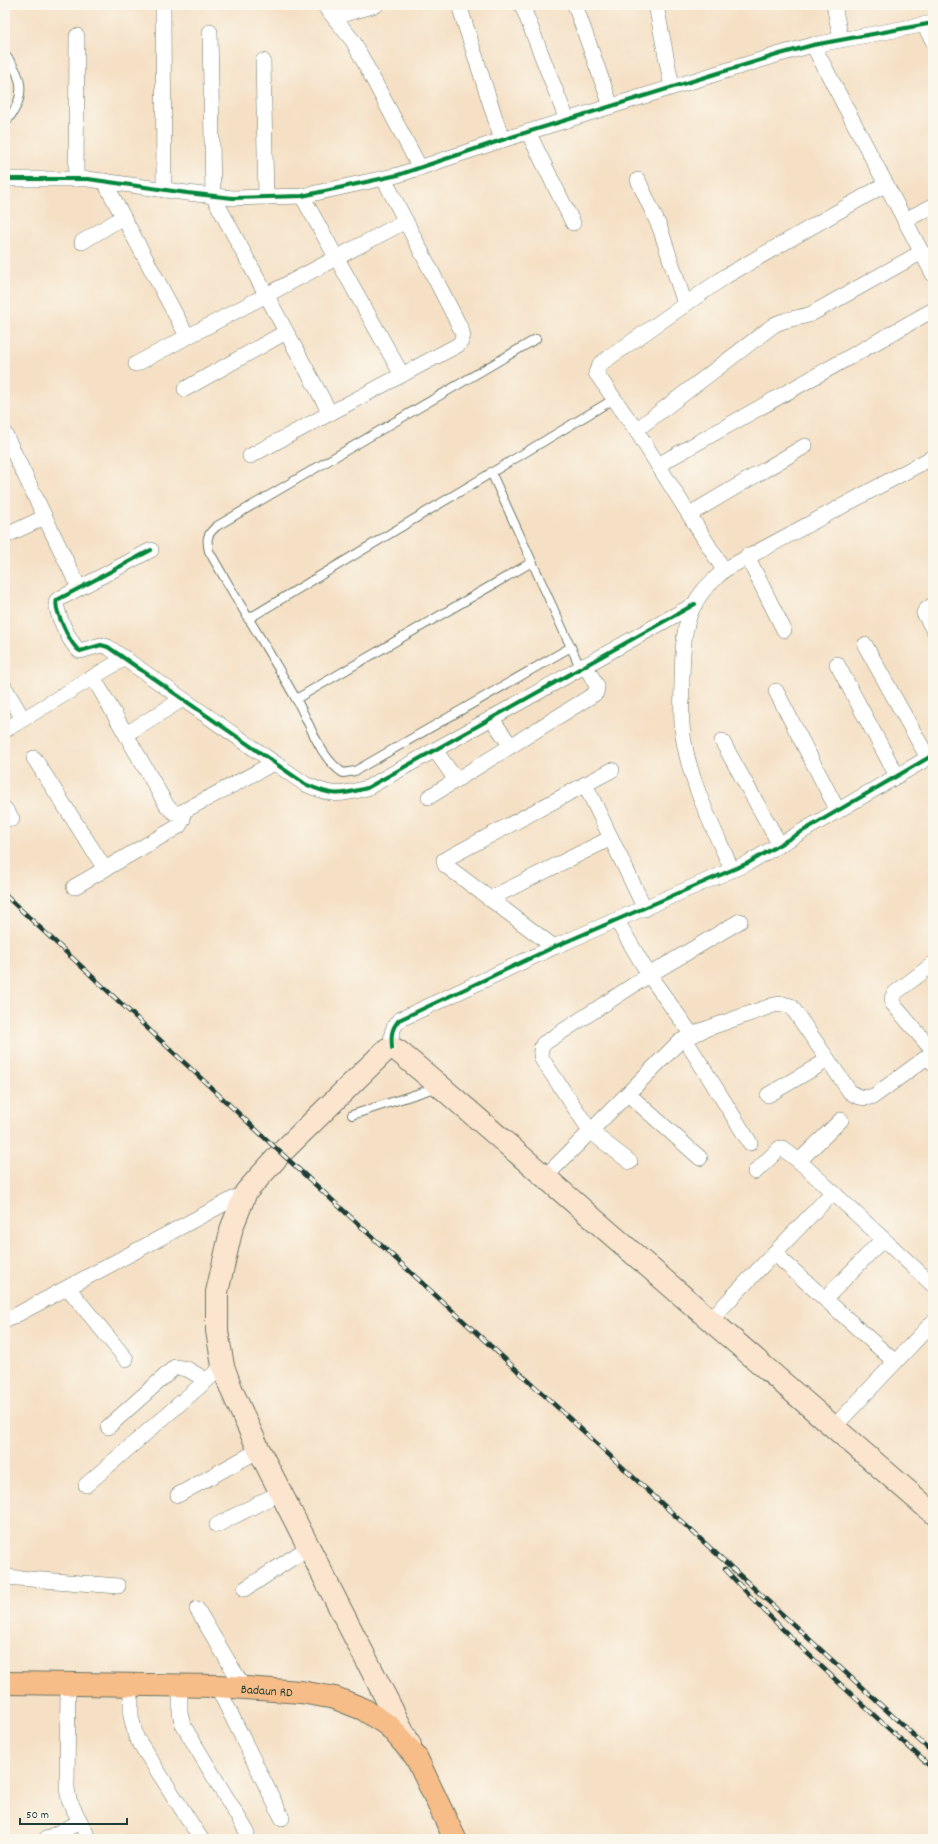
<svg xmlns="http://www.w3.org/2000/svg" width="938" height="1844" font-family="Dekko,sans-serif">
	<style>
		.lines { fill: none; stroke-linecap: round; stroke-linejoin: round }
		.lane-casing { stroke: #6a7667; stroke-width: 10 }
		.street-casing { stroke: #6a7667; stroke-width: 16 }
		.secondary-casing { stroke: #6a7667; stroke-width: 24 }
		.primary-casing { stroke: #6a7667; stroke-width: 24 }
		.lane { stroke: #fff; stroke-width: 8 }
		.street { stroke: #fff; stroke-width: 15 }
		.secondary { stroke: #fce5cf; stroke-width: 22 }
		.primary { stroke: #f7bd88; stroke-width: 22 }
		.rail-casing { stroke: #1f3d34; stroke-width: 4.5 }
		.rail { stroke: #fbf7ec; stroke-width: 3; stroke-dasharray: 9; stroke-linecap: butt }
		.cycleway-casing { stroke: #fbf7ec; stroke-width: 6 }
		.cycleway { stroke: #00873e; stroke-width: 4 }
		.labels { text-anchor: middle; stroke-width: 3.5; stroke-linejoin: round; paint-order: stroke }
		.street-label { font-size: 13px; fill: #1f3d34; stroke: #fbf7ec }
	</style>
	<rect width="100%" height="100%" fill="#fbf7ec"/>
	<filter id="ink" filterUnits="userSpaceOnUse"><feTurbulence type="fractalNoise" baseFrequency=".025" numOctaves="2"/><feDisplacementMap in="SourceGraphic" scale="8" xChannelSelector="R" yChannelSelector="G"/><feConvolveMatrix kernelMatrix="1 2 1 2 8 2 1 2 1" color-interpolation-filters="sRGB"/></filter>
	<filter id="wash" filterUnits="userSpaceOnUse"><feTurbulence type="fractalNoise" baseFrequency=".012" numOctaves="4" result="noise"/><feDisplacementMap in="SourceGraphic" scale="16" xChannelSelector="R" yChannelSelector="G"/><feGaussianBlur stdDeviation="0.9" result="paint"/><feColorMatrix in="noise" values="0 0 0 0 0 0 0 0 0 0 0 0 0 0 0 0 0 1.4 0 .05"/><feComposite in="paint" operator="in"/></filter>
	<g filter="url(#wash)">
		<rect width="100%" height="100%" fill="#f5e0c5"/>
	</g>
	<g filter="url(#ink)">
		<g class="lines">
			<g class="lane-casing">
				<g id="lane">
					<path d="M5 55C26 79 25 100 5 123"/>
					<path d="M536 339 217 526C207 534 206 539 209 551 237 601 268 649 296 699 310 723 319 757 343 773L355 771 571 647"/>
					<path d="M491 472 580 667"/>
					<path d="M248 619 614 399"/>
					<path d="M296 699 532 562"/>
					<path d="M352 1115 438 1087"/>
				</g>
			</g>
			<g class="street-casing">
				<g id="street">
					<path d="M163 5 164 190"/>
					<path d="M324 5 353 41 420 168"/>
					<path d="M459 5 502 140"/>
					<path d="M522 5 567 120"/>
					<path d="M575 5 611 106"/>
					<path d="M656 5 672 87"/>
					<path d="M834 5 841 40"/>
					<path d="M334 17 376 5"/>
					<path d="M924 25 933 41"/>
					<path d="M210 32 213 196 330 413"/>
					<path d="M813 45 933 274"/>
					<path d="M263 61 266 197"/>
					<path d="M528 132 573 223"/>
					<path d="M5 179H88L187 193 233 198 302 196 398 175 502 140 780 54 813 45 933 23"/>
					<path d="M76 179 77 36"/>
					<path d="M638 180 660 228 685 304"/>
					<path d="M104 181 187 336"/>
					<path d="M302 196 402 375"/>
					<path d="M905 220 933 206"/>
					<path d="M82 242 123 217"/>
					<path d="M136 364 406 221"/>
					<path d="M185 389 286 332"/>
					<path d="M636 430 774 325C786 318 798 319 811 314L922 252"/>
					<path d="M5 434 79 588"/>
					<path d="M250 456 458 345C463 340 464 336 461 329L384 179"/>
					<path d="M658 465 933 310"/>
					<path d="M690 514 805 446"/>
					<path d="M5 536 45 517"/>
					<path d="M151 550 57 600C53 608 71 646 80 651L101 645 108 647 305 784C332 796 338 796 367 788L695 604"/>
					<path d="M747 556 784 630"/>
					<path d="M724 570 636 430 596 373 600 364 726 276 886 184"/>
					<path d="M933 605 927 609 924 613 933 629"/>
					<path d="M865 645 928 758"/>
					<path d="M837 664 897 776"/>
					<path d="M93 677 167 806 175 813H180L274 763"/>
					<path d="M5 688 23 719"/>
					<path d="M776 691 838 811"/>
					<path d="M491 718 511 746"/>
					<path d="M5 730 125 658"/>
					<path d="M126 734 183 699"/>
					<path d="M722 741 780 845"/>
					<path d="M435 750 456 780"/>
					<path d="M34 758 105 869"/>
					<path d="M585 784 645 909"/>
					<path d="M429 797 596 693 597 686 585 665"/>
					<path d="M5 809 12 819"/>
					<path d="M732 870C714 829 692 787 684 742 680 721 682 699 682 678 683 648 682 617 703 591 709 584 717 577 724 570L933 457"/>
					<path d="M74 887 179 826 183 819 180 813"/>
					<path d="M489 899 611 838"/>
					<path d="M617 921 649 975 692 1035"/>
					<path d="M554 947 445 865 444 860 612 770"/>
					<path d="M933 964 895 993 892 998 893 1004 933 1051"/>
					<path d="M685 1039 750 1143"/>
					<path d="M392 1048C391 1036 391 1029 399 1020L554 947 748 863 933 755"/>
					<path d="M628 1094 700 1158"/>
					<path d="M768 1095 828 1060"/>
					<path d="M799 1161 841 1120"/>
					<path d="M630 1162 591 1132 542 1059C540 1053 540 1049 543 1044L649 975 740 921"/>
					<path d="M755 1172 780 1148H782L799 1161 933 1285"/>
					<path d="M545 1177 679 1042 703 1030 774 1005 783 1004 791 1006 850 1092C859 1098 864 1099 874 1096L927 1057 933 1063"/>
					<path d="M774 1253 895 1362"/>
					<path d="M68 1288 126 1359"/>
					<path d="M825 1299 883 1239"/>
					<path d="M710 1320 833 1192"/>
					<path d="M5 1321 246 1192"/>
					<path d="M108 1427 175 1367 187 1369 206 1380"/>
					<path d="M834 1427 933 1322"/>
					<path d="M86 1485 223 1366"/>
					<path d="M178 1495 259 1450"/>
					<path d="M217 1525 281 1492"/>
					<path d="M5 1577 118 1586"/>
					<path d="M245 1589 309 1547"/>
					<path d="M197 1609 244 1688"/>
					<path d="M68 1684 67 1788 69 1800 89 1839"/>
					<path d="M131 1685V1716L136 1737 201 1839"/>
					<path d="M180 1686V1713L183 1725 247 1832"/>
					<path d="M217 1686 282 1818"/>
					<path d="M46 1839 80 1822"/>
				</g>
			</g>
			<g class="secondary-casing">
				<path id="secondary" d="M410 1745 259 1450 232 1391 223 1366 217 1331V1292L232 1227 246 1192 281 1153 387 1049 392 1048 398 1051 440 1086 933 1513"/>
			</g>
			<g class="primary-casing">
				<g id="primary">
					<path id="s1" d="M5 1683 217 1686 301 1692 335 1698 363 1709 389 1726 416 1757 455 1839"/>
				</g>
			</g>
			<use href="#lane" class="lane"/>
			<use href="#street" class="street"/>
			<use href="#secondary" class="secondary"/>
			<use href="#primary" class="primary"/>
			<g class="rail-casing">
				<g id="rail">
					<path d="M5 895 281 1153 933 1753"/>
					<path d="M725 1569C789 1640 862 1704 933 1769"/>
				</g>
			</g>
			<use href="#rail" class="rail"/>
			<g class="cycleway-casing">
				<g id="cycleway">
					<path d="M5 179H88L187 193 233 198 302 196 398 175 502 140 780 54 813 45 933 23"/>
					<path d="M151 550 57 600C53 608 71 646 80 651L101 645 108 647 305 784C332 796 338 796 367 788L695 604"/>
					<path d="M392 1048C391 1036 391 1029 399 1020L554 947 748 863 933 755"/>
				</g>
			</g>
			<use href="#cycleway" class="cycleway"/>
		</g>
	</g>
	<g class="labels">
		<g class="street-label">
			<text dy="5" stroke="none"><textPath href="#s1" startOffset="262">Badaun RD</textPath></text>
		</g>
	</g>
	<rect width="938" height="1844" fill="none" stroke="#fbf7ec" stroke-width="20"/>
	<path d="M20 1818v6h107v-6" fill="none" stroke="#1f3d34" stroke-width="2"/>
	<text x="26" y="1818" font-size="12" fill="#1f3d34" stroke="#fbf7ec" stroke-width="3" paint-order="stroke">50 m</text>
</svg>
